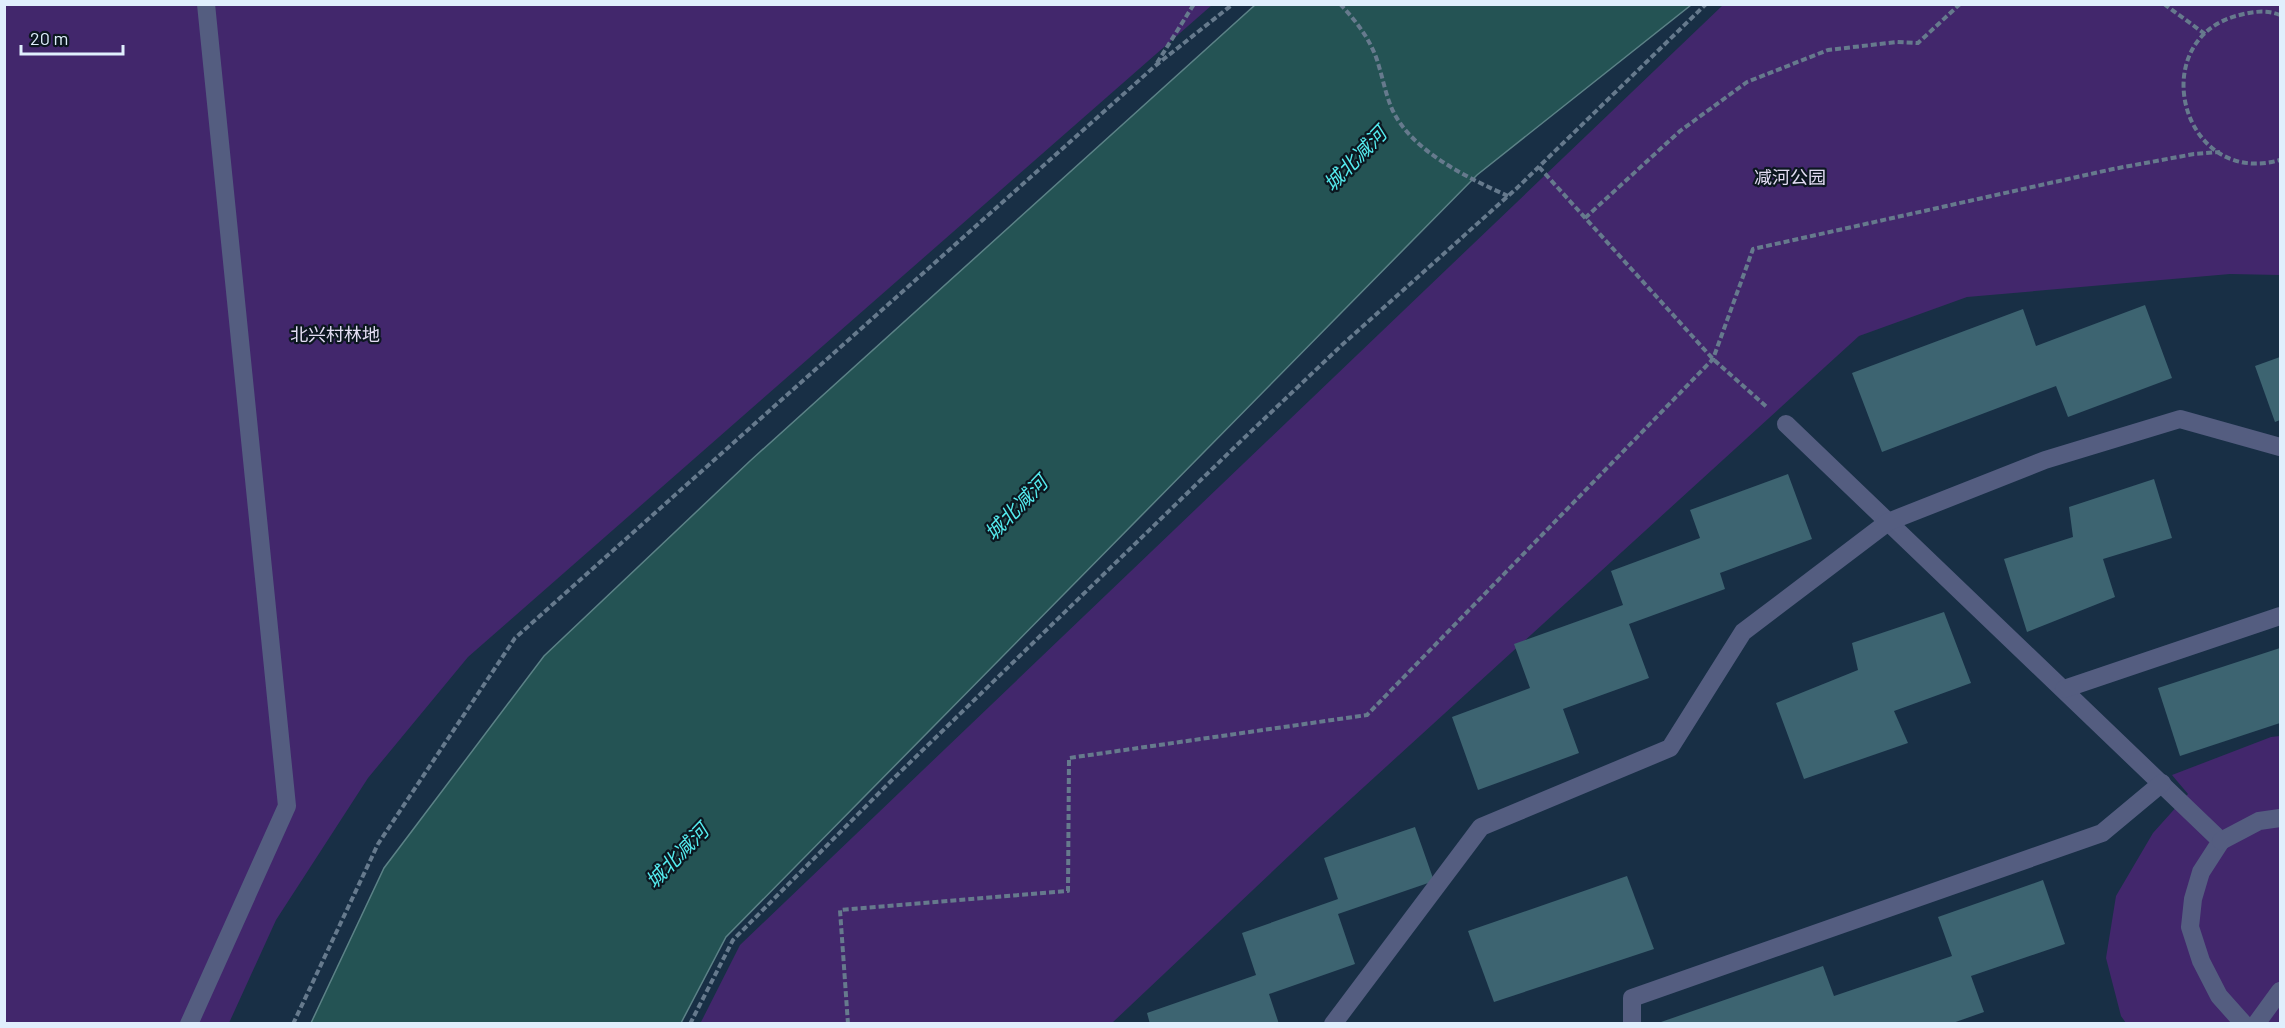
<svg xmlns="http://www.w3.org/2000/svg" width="2285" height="1028" font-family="Barlow,'Noto Sans SC',sans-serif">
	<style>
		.green { fill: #42276c }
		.water { fill: #245354; stroke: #5c8287; stroke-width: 1.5 }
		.building { fill: #3d6471 }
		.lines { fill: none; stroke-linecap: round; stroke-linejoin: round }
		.path { stroke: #667a8d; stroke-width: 4; stroke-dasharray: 6 3; stroke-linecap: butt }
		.lane { stroke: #545d80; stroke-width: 18 }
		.street { stroke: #545d80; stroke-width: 18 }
		.labels { text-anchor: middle; stroke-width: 4.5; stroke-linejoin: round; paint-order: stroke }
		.park-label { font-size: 18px; fill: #e3ddf3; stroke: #0c1720 }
		.water-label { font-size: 20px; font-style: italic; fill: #55ecef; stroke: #0c1720 }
	</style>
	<rect width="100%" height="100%" fill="#182f45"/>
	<g class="green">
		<path d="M5 5H1212L468 657 368 778 276 920 229 1023 5 1024Z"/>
		<path d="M1723 5H2280V275L2230 274 1967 297 1859 336 1309 837 1112 1023 700 1024 740 945Z"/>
		<path d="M2280 736V1023H2126L2121 1016 2106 958 2116 896 2153 833 2188 794 2172 775 2271 737Z"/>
	</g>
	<path class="water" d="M1255 5H1691L1477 175 726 937 681 1023H311L384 868 544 656 750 461Z"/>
	<g class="building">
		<path d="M2145 305 2172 378 2068 417 2056 386 1882 452 1852 373 2023 309 2036 346Z"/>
		<path d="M2280 357V420L2275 422 2255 366Z"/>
		<path d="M1788 474 1812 539 1720 573 1725 589 1629 624 1649 678 1563 709 1579 753 1478 790 1452 717 1530 688 1514 644 1623 605 1611 571 1700 538 1690 510Z"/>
		<path d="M2154 479 2172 538 2103 559 2115 597 2027 632 2004 559 2073 537 2069 507Z"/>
		<path d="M1944 612 1971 683 1894 711 1908 743 1804 779 1776 703 1858 670 1852 643Z"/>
		<path d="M2280 648V723L2180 756 2158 688Z"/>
		<path d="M1415 827 1434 881 1338 914 1355 964 1269 994 1279 1024H1150L1147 1013 1256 975 1242 933 1338 899 1324 858Z"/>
		<path d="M1627 876 1654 949 1494 1002 1468 931Z"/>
		<path d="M2043 880 2065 944 1971 976 1984 1012 1950 1024H1662L1661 1022 1823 966 1834 996 1952 956 1938 917Z"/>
	</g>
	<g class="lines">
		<g class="path">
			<path d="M1340 4C1355 20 1368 36 1376 57 1382 74 1385 93 1392 109 1411 151 1468 178 1508 196"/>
			<path d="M2164 4 2205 34"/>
			<path d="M2280 15C2266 9 2250 12 2236 16 2144 42 2182 188 2280 160"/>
			<path d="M1157 63 1194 4"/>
			<path d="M1539 167 1713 359 1768 408"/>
			<path d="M1585 218 1680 131 1747 82 1828 50 1897 42 1918 43 1960 4"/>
			<path d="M293 1024 378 844 515 638 1155 66 1233 4"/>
			<path d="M690 1024 733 940 894 778 1242 440 1343 344 1516 189 1706 4"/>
			<path d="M848 1024 840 910 1068 891 1069 758 1367 715 1713 359 1753 249 2113 169 2194 154 2220 152"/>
		</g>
		<g class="lane">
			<path d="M1786 424 2221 841 2201 872 2193 899 2190 927 2201 961 2219 996 2244 1024"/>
			<path d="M2064 689 2280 616"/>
			<path d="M2221 841 2259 821 2280 818"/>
			<path d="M1333 1024 1481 827 1670 748 1743 632 1888 522 2045 460 2180 419 2280 447"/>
			<path d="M1632 1024V998L2102 833 2162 783"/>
		</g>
		<g class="street">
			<path d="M189 1024 287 806 206 4"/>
			<path d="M2256 1024 2280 991"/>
		</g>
	</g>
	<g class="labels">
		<g class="park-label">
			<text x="1790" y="184">减河公园</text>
			<text x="335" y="341">北兴村林地</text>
		</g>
		<g class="water-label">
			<text transform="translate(1355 159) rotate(-46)" y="7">城北减河</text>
			<text transform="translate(1016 508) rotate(-46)" y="7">城北减河</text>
			<text transform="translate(677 856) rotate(-46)" y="7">城北减河</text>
		</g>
	</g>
	<rect width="2285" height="1028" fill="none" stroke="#e0effd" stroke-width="12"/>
	<path d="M21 45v9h102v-9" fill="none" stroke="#e0effd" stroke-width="3"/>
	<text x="30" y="45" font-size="18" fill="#e0effd" stroke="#0c1720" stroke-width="4.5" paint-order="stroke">20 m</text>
</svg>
